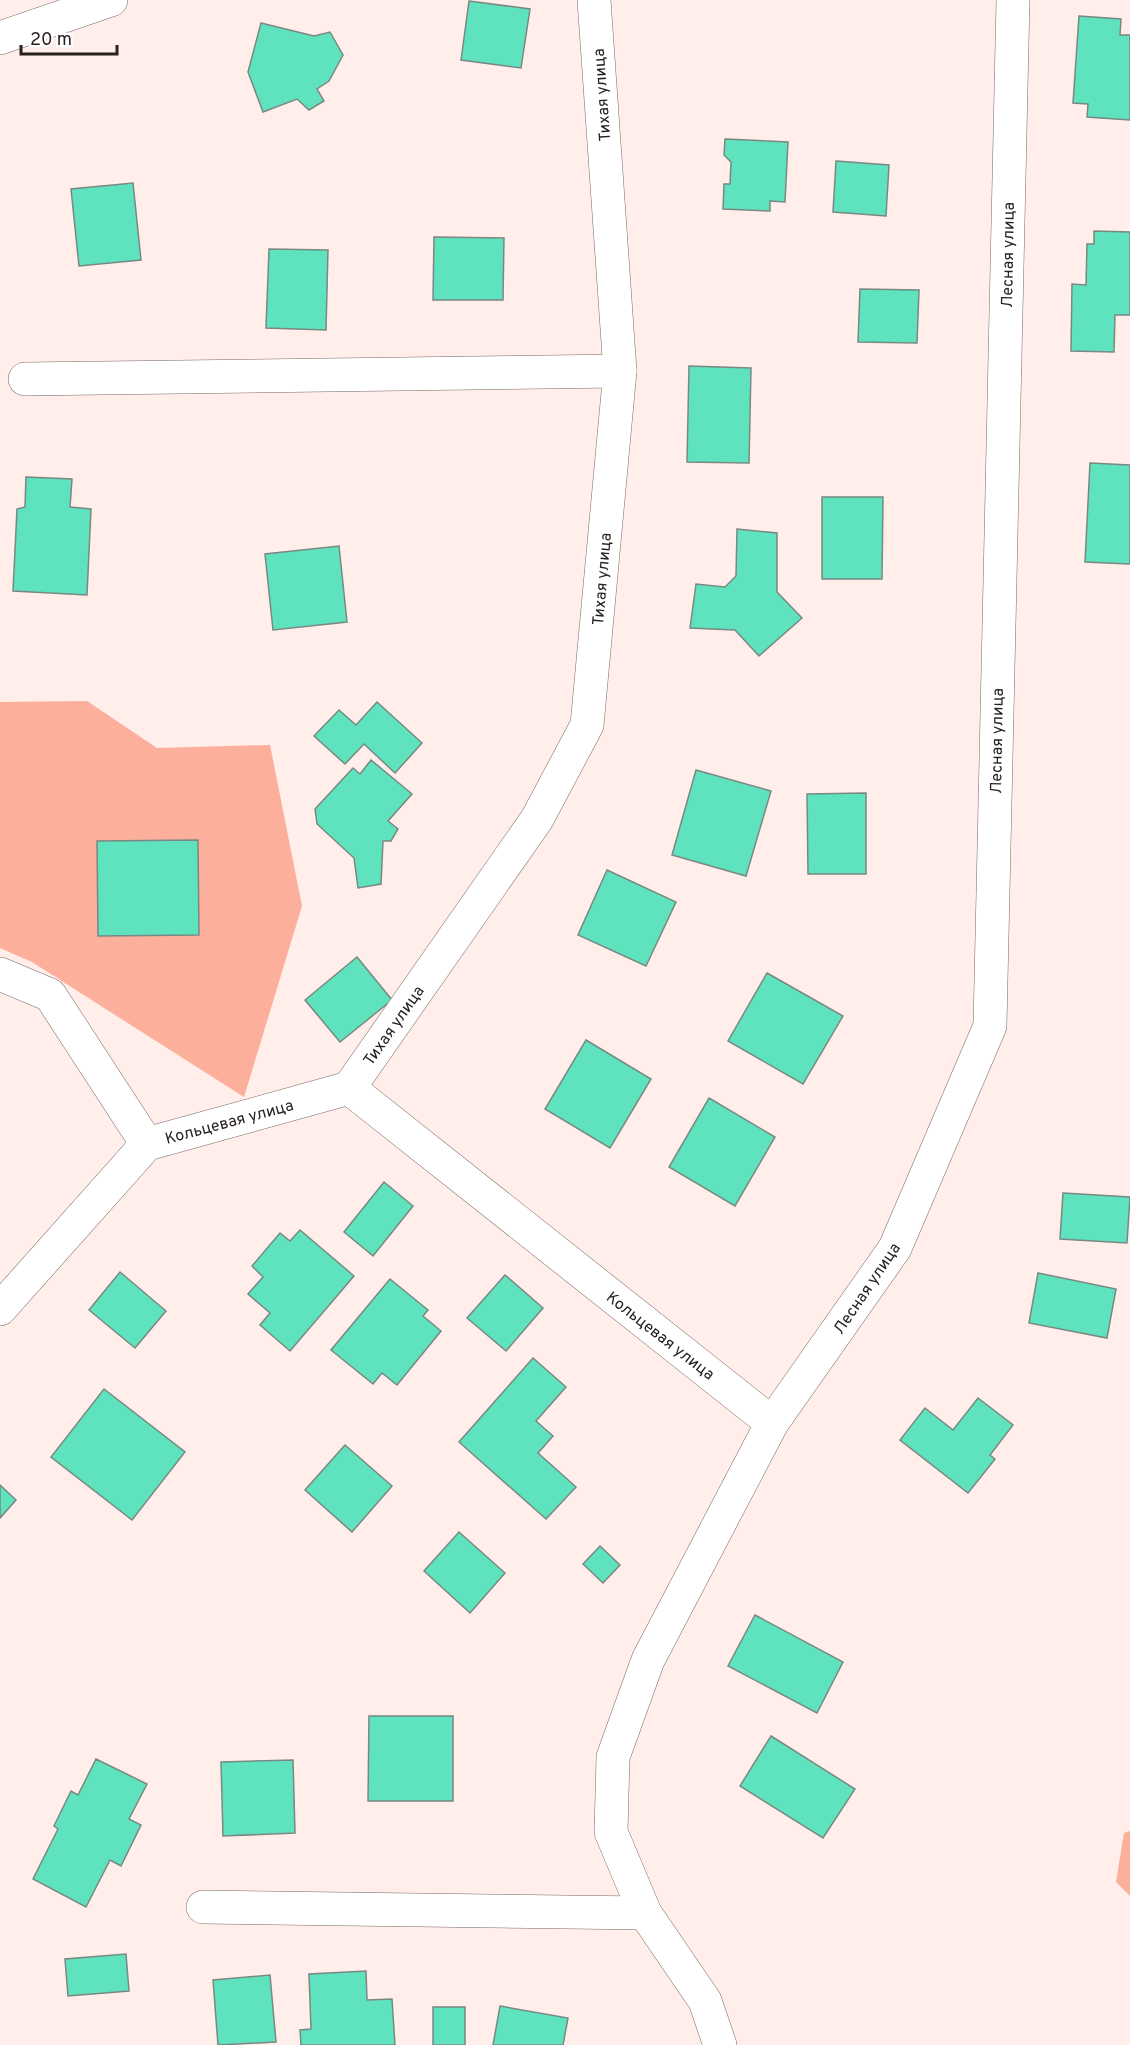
<svg xmlns="http://www.w3.org/2000/svg" width="1130" height="2045" font-family="Overpass,sans-serif">
	<style>
		.green { fill: #fcaf9b }
		.building { fill: #5fe3be; stroke: #798883; stroke-width: 1.5 }
		.lines { fill: none; stroke-linecap: round; stroke-linejoin: round }
		.minor-casing { stroke: #796a66; stroke-width: 34 }
		.minor { stroke: #fff; stroke-width: 33 }
		.labels { text-anchor: middle; stroke-width: 4.5; stroke-linejoin: round; paint-order: stroke }
		.street-label { font-size: 16px; fill: #27211f; stroke: #fff }
	</style>
	<rect width="100%" height="100%" fill="#ffeee9"/>
	<g class="green">
		<path d="M87 701 157 748 270 745 302 906 244 1097 32 962 0 948V702Z"/>
		<path d="M1130 1831V1896L1116 1882 1124 1833Z"/>
	</g>
	<g class="building">
		<path d="M469 1 530 9 521 68 461 60Z"/>
		<path d="M1079 16 1121 19 1120 35H1130V120L1087 117 1088 104 1073 103Z"/>
		<path d="M261 23 314 36 330 32 343 55 329 81 317 89 324 101 309 110 297 99 263 112 248 72Z"/>
		<path d="M725 139 788 142 785 202 770 201V211L723 209 724 184H730L731 162 724 155Z"/>
		<path d="M836 161 889 165 886 216 833 212Z"/>
		<path d="M133 183 141 260 79 266 71 189Z"/>
		<path d="M1094 231 1130 232V315H1115L1114 352 1071 351 1072 284 1086 285 1087 244H1094Z"/>
		<path d="M434 237 504 238 503 300H433Z"/>
		<path d="M269 249 328 250 326 330 266 328Z"/>
		<path d="M860 289 919 290 917 343 858 342Z"/>
		<path d="M689 366 751 368 749 463 687 462Z"/>
		<path d="M1090 463 1130 465V564L1085 562Z"/>
		<path d="M26 477 72 479 70 507 91 509 87 595 13 591 17 509 25 507Z"/>
		<path d="M822 497H883L882 579H822Z"/>
		<path d="M737 529 777 533V592L802 618 759 656 735 630 690 628 696 584 725 587 736 576Z"/>
		<path d="M339 546 347 622 273 630 265 554Z"/>
		<path d="M377 702 422 743 395 773 364 744 345 764 314 736 339 710 356 725Z"/>
		<path d="M371 760 412 794 388 821 398 829 391 841H383L381 884 358 888 354 858 317 824 315 809 353 768 360 774Z"/>
		<path d="M696 770 771 791 746 876 672 855Z"/>
		<path d="M866 793V874H808L807 794Z"/>
		<path d="M198 840 199 935 98 936 97 841Z"/>
		<path d="M607 870 676 902 646 966 578 935Z"/>
		<path d="M357 957 392 1000 340 1042 305 1000Z"/>
		<path d="M767 973 843 1016 803 1084 728 1041Z"/>
		<path d="M586 1040 651 1079 610 1148 545 1109Z"/>
		<path d="M709 1098 775 1137 735 1206 669 1167Z"/>
		<path d="M384 1182 413 1206 373 1256 344 1232Z"/>
		<path d="M1063 1193 1130 1197 1127 1243 1060 1239Z"/>
		<path d="M300 1230 354 1276 290 1351 260 1325 270 1313 248 1294 263 1277 252 1266 280 1233 290 1241Z"/>
		<path d="M120 1272 166 1311 135 1348 89 1310Z"/>
		<path d="M1038 1273 1116 1289 1107 1338 1029 1323Z"/>
		<path d="M505 1275 543 1308 506 1351 467 1318Z"/>
		<path d="M390 1279 428 1310 423 1316 441 1331 397 1385 382 1373 373 1384 331 1350Z"/>
		<path d="M533 1358 566 1387 536 1421 553 1436 538 1453 576 1487 546 1519 459 1442Z"/>
		<path d="M104 1389 185 1452 132 1520 51 1457Z"/>
		<path d="M978 1398 1013 1425 990 1455 995 1459 968 1493 900 1440 925 1408 953 1430Z"/>
		<path d="M345 1445 392 1486 352 1532 305 1490Z"/>
		<path d="M0 1485 16 1500 0 1518Z"/>
		<path d="M459 1532 505 1573 470 1613 424 1571Z"/>
		<path d="M600 1546 620 1565 603 1583 583 1564Z"/>
		<path d="M755 1615 843 1662 817 1713 728 1666Z"/>
		<path d="M369 1716H453V1801H368Z"/>
		<path d="M771 1736 855 1789 823 1838 740 1786Z"/>
		<path d="M96 1759 147 1784 129 1819 141 1825 121 1866 110 1860 86 1907 33 1879 58 1829 54 1826 71 1791 78 1795Z"/>
		<path d="M293 1760 295 1833 223 1836 221 1762Z"/>
		<path d="M126 1954 129 1991 68 1996 65 1959Z"/>
		<path d="M366 1971 367 2000 392 1999 395 2045H301L300 2030 311 2029 309 1974Z"/>
		<path d="M270 1975 276 2042 218 2045 213 1980Z"/>
		<path d="M500 2006 568 2018 563 2045H493Z"/>
		<rect x="433" y="2007" width="32" height="38"/>
	</g>
	<g class="lines">
		<g class="minor-casing">
			<g id="minor">
				<path d="M0 38 111 0"/>
				<path d="M25 379 620 371"/>
				<path d="M0 974 50 995 147 1144"/>
				<path d="M349 1088 537 819 587 725 620 371 594 0"/>
				<path d="M0 1309 147 1144 349 1088 772 1423 648 1660 613 1757 611 1832 645 1913 705 2001 720 2045"/>
				<path d="M772 1423 895 1248 990 1026 1013 0"/>
				<path d="M203 1907 645 1913"/>
			</g>
		</g>
		<use href="#minor" class="minor"/>
	</g>
	<g class="labels">
		<g class="street-label">
			<text transform="translate(601 95) rotate(-94)" y="6">Тихая улица</text>
			<text transform="translate(1007 255) rotate(-89)" y="6">Лесная улица</text>
			<text transform="translate(601 579) rotate(-85)" y="6">Тихая улица</text>
			<text transform="translate(996 741) rotate(-89)" y="6">Лесная улица</text>
			<text transform="translate(393 1025) rotate(-55)" y="6">Тихая улица</text>
			<text transform="translate(229 1121) rotate(-15)" y="6">Кольцевая улица</text>
			<text transform="translate(866 1288) rotate(-56)" y="6">Лесная улица</text>
			<text transform="translate(661 1335) rotate(38)" y="6">Кольцевая улица</text>
		</g>
	</g>
	<path d="M21 45v9h96v-9" fill="none" stroke="#27211f" stroke-width="3"/>
	<text x="30" y="45" font-size="18" fill="#27211f" stroke="#ffffff" stroke-width="4.5" paint-order="stroke">20 m</text>
</svg>
